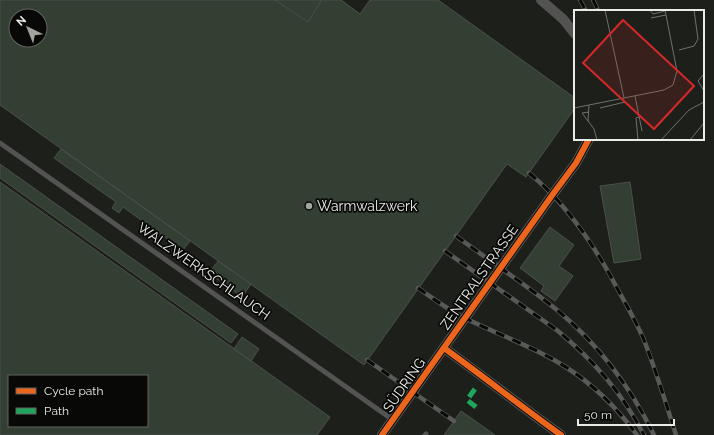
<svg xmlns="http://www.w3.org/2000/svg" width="714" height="435" font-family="Raleway,sans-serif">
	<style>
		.building { fill: #333f33; stroke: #4d4f4c; fill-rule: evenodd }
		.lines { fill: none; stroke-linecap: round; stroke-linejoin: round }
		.service { stroke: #535452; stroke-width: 5 }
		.minor { stroke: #535452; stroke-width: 10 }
		.rail-casing { stroke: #595a57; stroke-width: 4.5 }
		.rail { stroke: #080907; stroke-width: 3; stroke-dasharray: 9; stroke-linecap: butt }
		.quiet { stroke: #20a55d; stroke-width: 5; stroke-dasharray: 10 5; stroke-linecap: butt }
		.cycleway-casing { stroke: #080907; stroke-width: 8 }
		.cycleway { stroke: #eb651d; stroke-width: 6 }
		.poi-dot { fill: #a2a4a0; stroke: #080907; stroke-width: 1.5 }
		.labels { text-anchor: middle; stroke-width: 3.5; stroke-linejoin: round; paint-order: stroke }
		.poi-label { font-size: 14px; fill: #eaece8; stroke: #080907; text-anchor: start }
		.street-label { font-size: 14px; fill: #eaece8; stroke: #080907 }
		.inset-road { fill: none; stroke: #6f716d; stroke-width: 1 }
		.view { fill: #d62828; fill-opacity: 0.15; stroke: #d62828; stroke-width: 2 }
		.inset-edge { fill: none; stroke: #eaece8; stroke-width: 2 }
	</style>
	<rect width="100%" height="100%" fill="#1d1f1b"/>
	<g class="building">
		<path d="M0 0H341L360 14 370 0H438L575 98V108L526 177 507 164 364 365 0 105ZM16 16H40V40H16Z"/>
		<path d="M275 0H320L321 1 308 22Z"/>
		<path d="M61 149 190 241 183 250 123 207 119 213 112 208 116 202 54 158Z"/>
		<path d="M0 164 238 334 231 343 0 178Z"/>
		<path d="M0 182 330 417 317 435H0ZM9 376H147V426H9Z"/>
		<path d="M630 182 641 259 614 263 600 186Z"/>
		<path d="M550 227 574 245 559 266 573 276 555 301 541 291 544 286 520 268Z"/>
		<path d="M218 261 251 284 242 297 209 273Z"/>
		<path d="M242 337 259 349 251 361 234 349Z"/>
		<path d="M461 411 495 435H444Z"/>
	</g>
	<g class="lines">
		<g class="service">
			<path d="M0 143 393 420"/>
			<path d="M425 435 426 434"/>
		</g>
		<g class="minor">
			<path d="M541 0 563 19 575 34"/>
			<path d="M444 348C484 377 522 407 561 435"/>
			<path d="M382 435 553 194 576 163 589 139"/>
		</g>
		<g class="rail-casing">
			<g id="rail">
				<path d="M580 0 586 11"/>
				<path d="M593 0 597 8"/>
				<path d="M529 173C563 201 588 236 610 275 621 296 634 317 644 340 656 371 666 403 676 435"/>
				<path d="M456 236C490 261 525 284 557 310 598 344 631 388 654 435"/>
				<path d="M445 251 558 331C595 362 622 393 644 435"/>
				<path d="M418 288C434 299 448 310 465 318 498 335 533 346 564 366 593 384 617 408 637 435"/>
				<path d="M367 360 454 421"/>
			</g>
		</g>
		<use href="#rail" class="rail"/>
		<path class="quiet" d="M476 407 467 400 477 386"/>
		<g class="cycleway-casing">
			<g id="cycleway">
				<path d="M444 348C484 377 522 407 561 435"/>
				<path d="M382 435 553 194 576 163 589 139"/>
			</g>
		</g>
		<use href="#cycleway" class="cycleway"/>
	</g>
	<circle class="poi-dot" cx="309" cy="206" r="4"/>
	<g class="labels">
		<g class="poi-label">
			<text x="317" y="211">Warmwalzwerk</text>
		</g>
		<g class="street-label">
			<text transform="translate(204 271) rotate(35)" y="5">WALZWERKSCHLAUCH</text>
			<text transform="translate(479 277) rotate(-55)" y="5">ZENTRALSTRASSE</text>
			<text transform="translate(404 385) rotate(-55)" y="5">SÜDRING</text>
		</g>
	</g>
	<g transform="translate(574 10)">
		<rect width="130" height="130" fill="#1d1f1b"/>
		<path class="inset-road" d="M31 0 50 88M76 0 79 4 91 1M77 8 92 5M105 40 120 36 124 29 120 0M130 64 124 71 130 81M61 86 68 121M0 98 90 80 99 75 103 61 91 0M26 98 51 92M15 102 8 103 20 119 23 130M14 111 15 95M64 130 62 108 65 107M87 130 115 100 130 92M116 130 130 113"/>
		<path class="view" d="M49 10 120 76 80 119 9 53Z"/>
		<rect width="130" height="130" class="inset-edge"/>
	</g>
	<rect x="8" y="375" width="140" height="52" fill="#080907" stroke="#626461"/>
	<rect x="16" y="388" width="20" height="6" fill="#eb651d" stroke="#626461"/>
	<text x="44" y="395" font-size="12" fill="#eaece8">Cycle path</text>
	<rect x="16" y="408" width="20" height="6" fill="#20a55d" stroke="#626461"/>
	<text x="44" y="415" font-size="12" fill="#eaece8">Path</text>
	<g transform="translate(28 28) rotate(317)"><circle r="19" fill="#080907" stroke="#626461"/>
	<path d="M0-3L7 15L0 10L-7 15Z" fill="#a2a4a0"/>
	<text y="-6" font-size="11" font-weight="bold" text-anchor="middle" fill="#eaece8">N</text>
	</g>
	<path d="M578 419v6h96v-6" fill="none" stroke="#eaece8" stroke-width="2"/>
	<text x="584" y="419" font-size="12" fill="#eaece8" stroke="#080907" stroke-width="3" paint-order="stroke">50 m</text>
</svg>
